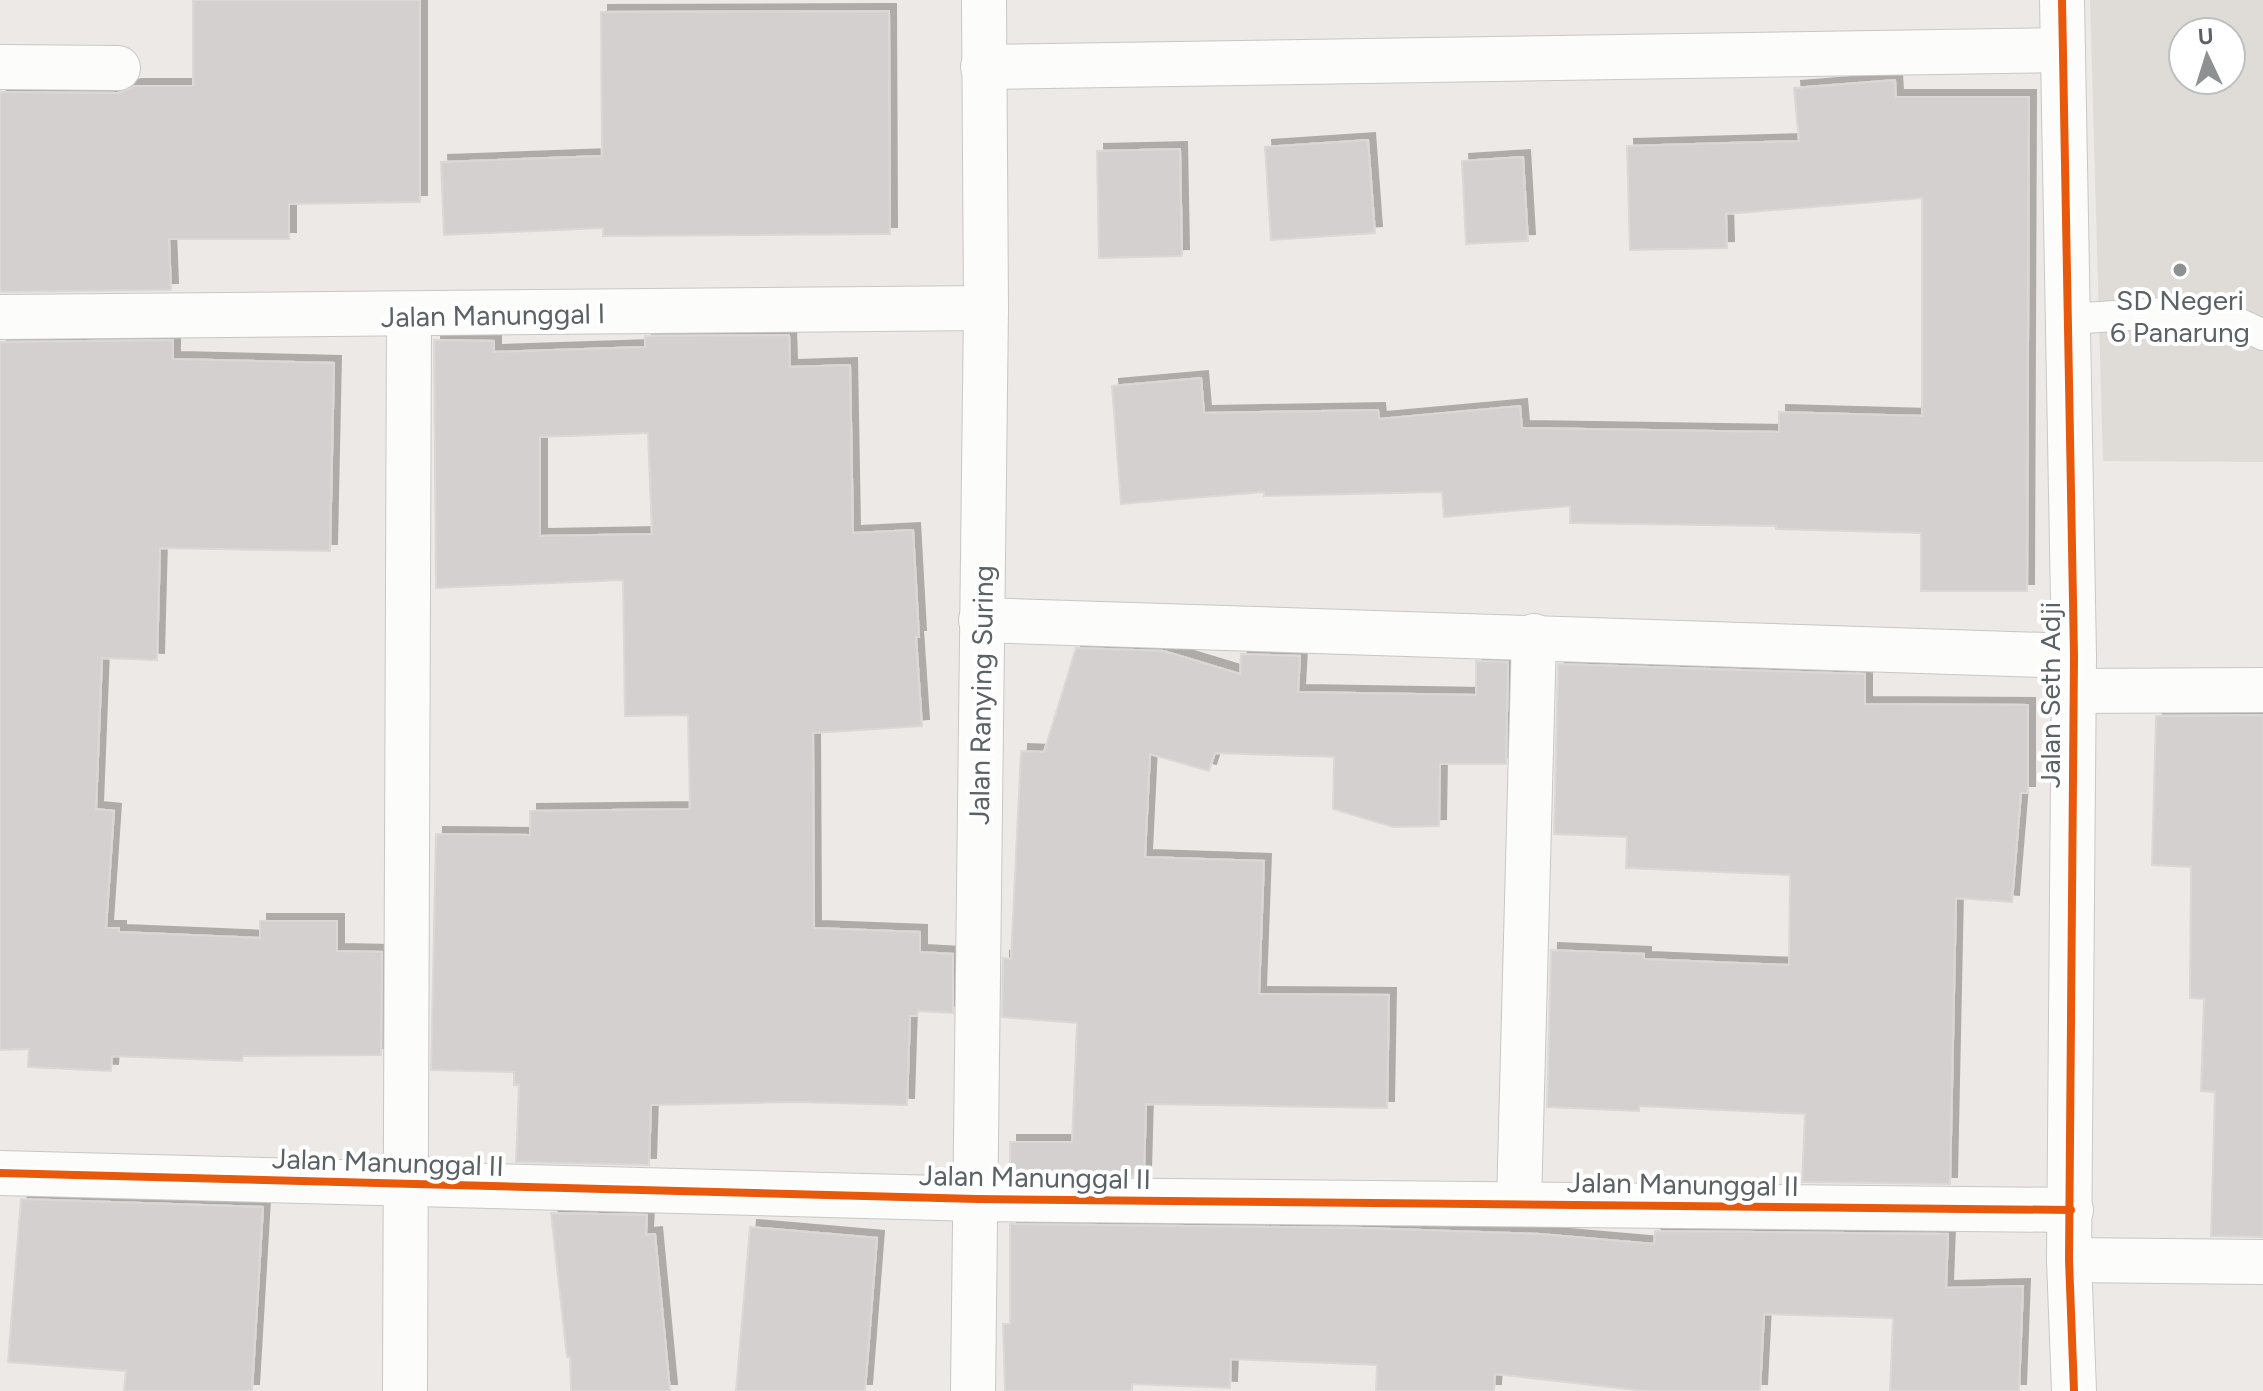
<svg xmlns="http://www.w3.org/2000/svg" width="2263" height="1391" font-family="Figtree,sans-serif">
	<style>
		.education { fill: #dfdbd6; fill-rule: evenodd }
		.building { fill: #d3d0cf; stroke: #dcd8d6; stroke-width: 2; fill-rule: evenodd; filter: url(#shadow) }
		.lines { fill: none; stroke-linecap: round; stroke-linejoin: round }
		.lane-casing { stroke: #c8c7c6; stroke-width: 32 }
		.street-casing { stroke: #c8c7c6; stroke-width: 46 }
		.secondary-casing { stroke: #c8c8c8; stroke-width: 46 }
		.lane { stroke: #fcfcfb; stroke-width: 30 }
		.street { stroke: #fcfcfb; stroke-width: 44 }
		.secondary { stroke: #fcfcfb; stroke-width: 44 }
		.cycleway-casing { stroke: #fff; stroke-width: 13 }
		.cycleway { stroke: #e8590c; stroke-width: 8 }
		.poi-dot { fill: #8e9192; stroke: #fff; stroke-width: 3 }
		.labels { text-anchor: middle; stroke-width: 8; stroke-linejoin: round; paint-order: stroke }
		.poi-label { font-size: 28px; fill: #5b6265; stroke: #fff }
		.street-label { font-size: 28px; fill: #5b6265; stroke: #fff }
	</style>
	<defs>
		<filter id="shadow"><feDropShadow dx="7" dy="-7" stdDeviation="0" flood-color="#0004"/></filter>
	</defs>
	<rect width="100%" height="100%" fill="#ede9e6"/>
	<path class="education" d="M2090 0H2263V462L2103 461ZM2183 32H2231V80H2183Z"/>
	<g class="building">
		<path d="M193 0H420V202L289 204V239H169L171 290 0 292V92L118 93 134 86H193Z"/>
		<path d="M889 11 890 234 603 236V228L444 235 441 162 602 156 601 12Z"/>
		<path d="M1895 80 1896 97H2029L2027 591H1921V533L1776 529V526L1570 523V506L1444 517 1442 492 1264 496V492L1121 504 1112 386 1201 378 1204 413 1378 410 1379 419 1520 406 1522 428 1779 432V412L1922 416V198L1726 214 1727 248 1630 250 1627 146 1799 141 1794 88Z"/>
		<path d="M1368 140 1375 233 1271 240 1265 147Z"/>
		<path d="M1180 149 1182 256 1099 258 1097 151Z"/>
		<path d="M1523 157 1528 241 1466 244 1462 161Z"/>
		<path d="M789 335 790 367 850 365 853 533 913 530 919 637H916L922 726 813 733 814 928 920 932V952L953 954V1013L918 1011 917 1016H910L907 1105 796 1102 651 1105 649 1165 516 1162 519 1085H514V1072L431 1070 436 834 530 835V811L690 809 688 715 625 716 623 580 436 588 434 340 494 341V352L645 347V336ZM648 433 652 534 540 536V437Z"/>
		<path d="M173 340V359L334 363 330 551 160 548 157 660 102 658 96 809 114 811 106 928H119V932L260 938V921H337V951L382 952 381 1055 243 1056 242 1061 112 1056 111 1071 28 1067 29 1049 0 1050V342Z"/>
		<path d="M1076 648 1164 651 1240 674 1241 654 1300 656 1298 692 1476 695V661L1508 662 1506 764H1440L1439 826 1393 827 1333 809 1334 757 1215 753 1209 771 1150 754 1145 857 1264 861 1259 994 1389 995 1387 1108 1146 1104 1144 1176 1010 1174V1142H1072L1077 1023 1002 1017 1003 958 1011 959 1021 751 1044 752Z"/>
		<path d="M1558 664 1865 674V704L2028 705V793H2021L2012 902 1956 898 1950 1184 1802 1182 1805 1114 1639 1106V1111L1547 1107 1551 950 1644 954V959L1789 965 1790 875 1626 868 1627 837 1554 834Z"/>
		<path d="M2263 715V1237L2211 1236 2215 1092 2201 1091 2204 999 2190 998 2191 867 2152 865 2156 716Z"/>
		<path d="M21 1199 263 1207 252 1391H124L126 1371 8 1362Z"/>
		<path d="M551 1213 647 1215 646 1235 655 1234 670 1391H571L570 1357H567Z"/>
		<path d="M1010 1224 1362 1228 1540 1234 1654 1244 1655 1231 1948 1234 1946 1288 2023 1286 2019 1391H1890L1893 1318 1764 1314 1760 1391H1645L1495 1374 1494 1391H1376L1377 1365 1231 1359 1230 1388 1132 1384V1391H1005L1003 1324H1010Z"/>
		<path d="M750 1227 877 1238 865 1391H736Z"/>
	</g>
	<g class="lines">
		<g class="lane-casing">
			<path id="lane" d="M2068 319 2211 310 2263 335"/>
		</g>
		<g class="street-casing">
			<g id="street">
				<path d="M0 67 118 68"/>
				<path d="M983 67 2063 50"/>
				<path d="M0 317 986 308"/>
				<path d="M981 620 2074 656"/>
				<path d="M2072 691 2263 690"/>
				<path d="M0 1173 977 1199 2071 1210"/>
				<path d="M1519 1204 1534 636"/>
				<path d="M2069 1260 2263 1262"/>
				<path d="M405 1391 409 316"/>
				<path d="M973 1391 986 308 984 0"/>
			</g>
		</g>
		<g class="secondary-casing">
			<path id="secondary" d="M2062 0 2074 656 2069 1260 2074 1391"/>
		</g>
		<use href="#lane" class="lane"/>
		<use href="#street" class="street"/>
		<use href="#secondary" class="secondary"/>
		<g class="cycleway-casing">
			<g id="cycleway">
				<path d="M2062 0 2074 656 2069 1260 2074 1391"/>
				<path d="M0 1173 977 1199 2071 1210"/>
			</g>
		</g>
		<use href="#cycleway" class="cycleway"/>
	</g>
	<circle class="poi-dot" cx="2180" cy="270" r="8"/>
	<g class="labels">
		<g class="poi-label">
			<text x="2180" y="310">SD Negeri<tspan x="2180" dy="32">6 Panarung</tspan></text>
		</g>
		<g class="street-label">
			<text transform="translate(493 315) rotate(-1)" y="10">Jalan Manunggal I</text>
			<text transform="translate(981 695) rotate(-89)" y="10">Jalan Ranying Suring</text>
			<text transform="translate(2050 695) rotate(-90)" y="10">Jalan Seth Adji</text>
			<text transform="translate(388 1162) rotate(2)" y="10">Jalan Manunggal II</text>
			<text transform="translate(1035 1177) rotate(1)" y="10">Jalan Manunggal II</text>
			<text transform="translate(1683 1184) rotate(1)" y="10">Jalan Manunggal II</text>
		</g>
	</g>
	<g transform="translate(2207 56) rotate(356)"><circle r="38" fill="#ffffff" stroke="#bdc0c1" stroke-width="2"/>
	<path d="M0-6L14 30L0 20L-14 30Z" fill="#8e9192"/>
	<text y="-12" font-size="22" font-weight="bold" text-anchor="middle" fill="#5b6265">U</text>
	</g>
</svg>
